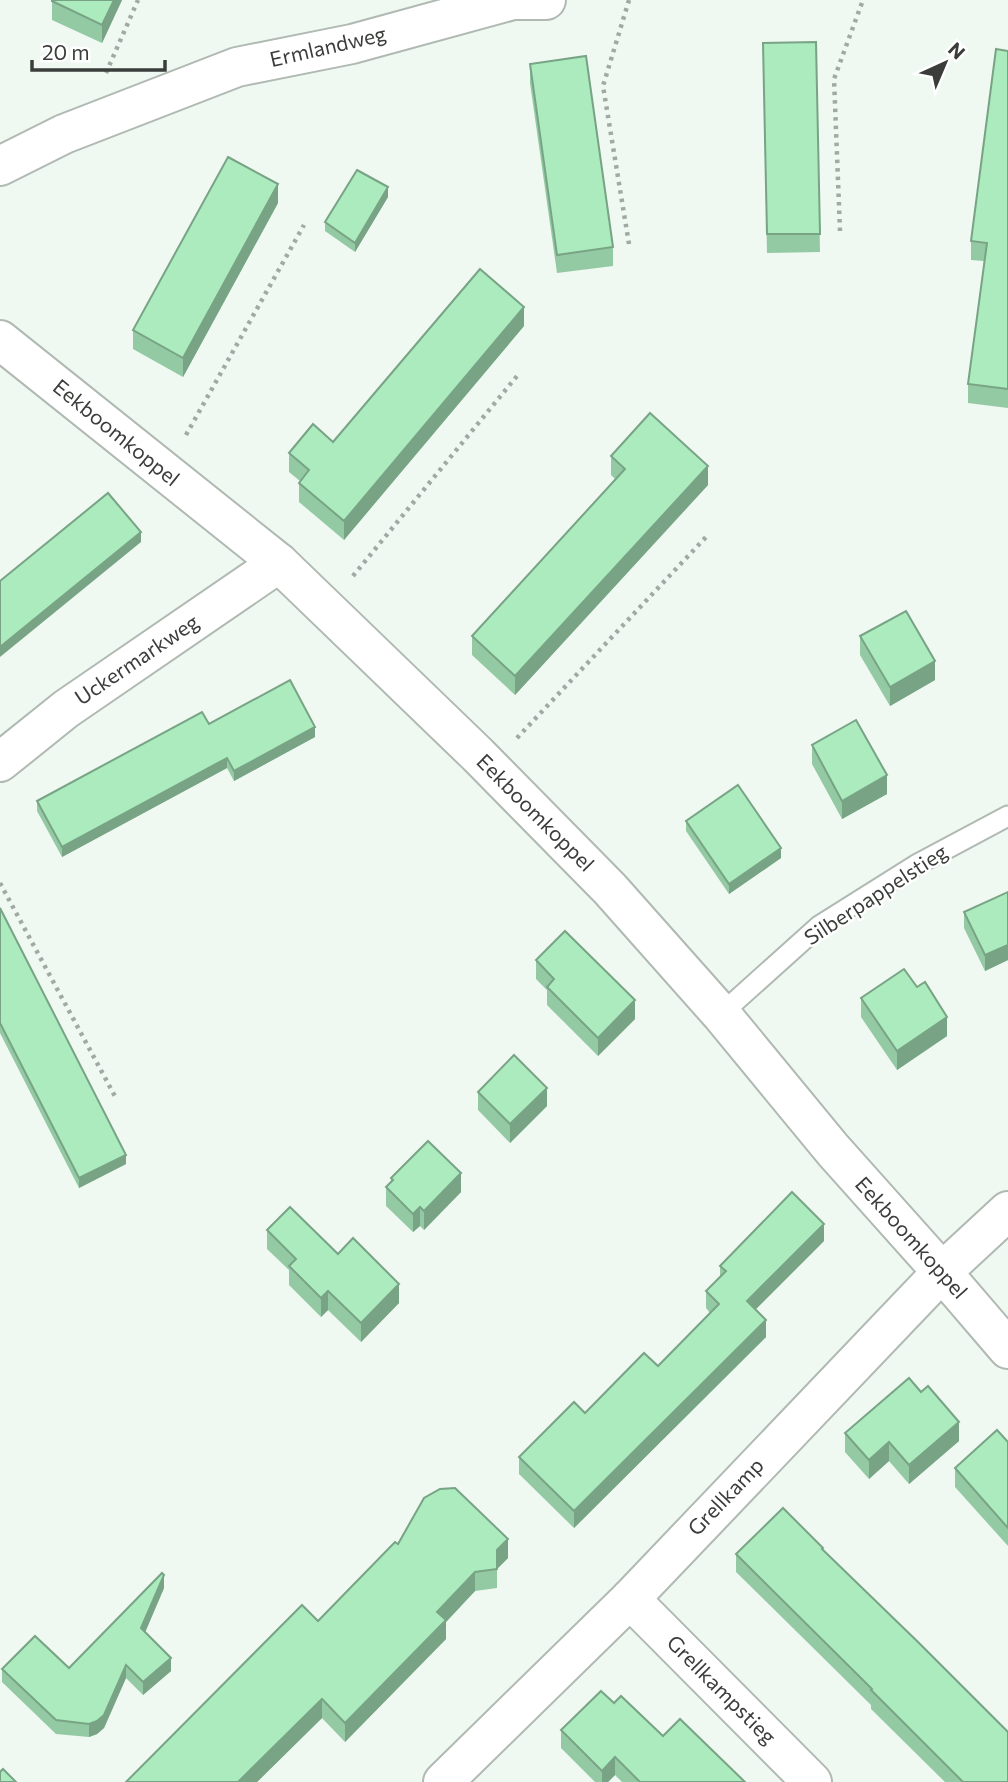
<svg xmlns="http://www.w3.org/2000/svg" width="1008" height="1782" font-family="Commissioner,sans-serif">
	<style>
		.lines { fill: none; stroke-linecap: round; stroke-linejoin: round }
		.service-casing { stroke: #b0b9b2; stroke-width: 23 }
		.minor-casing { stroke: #b0b9b2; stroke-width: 42 }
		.path { stroke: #a2a9a4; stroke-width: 4.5; stroke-dasharray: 3.5 5; stroke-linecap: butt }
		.service { stroke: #fff; stroke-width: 19 }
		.minor { stroke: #fff; stroke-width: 38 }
		.wall { fill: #93caa3 }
		.shaded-wall { fill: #78a485 }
		.building { fill: #abebbe; stroke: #78a485; stroke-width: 2 }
		.labels { text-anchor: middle; stroke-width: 5; stroke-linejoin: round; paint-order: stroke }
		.street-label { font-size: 21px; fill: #3a3d3a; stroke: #fff }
	</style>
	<rect width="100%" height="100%" fill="#eff8f1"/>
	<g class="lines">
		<g class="service-casing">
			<path id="service" d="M721 1014 819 926 916 865 1008 816"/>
		</g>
		<g class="minor-casing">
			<g id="minor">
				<path d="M0 166 64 134 237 67 352 44 513 0H546"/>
				<path d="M0 340 279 563 478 755 610 889 721 1014 833 1150 942 1272 1008 1349"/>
				<path d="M0 762 66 709 279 563"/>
				<path d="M630 1599 812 1782"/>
				<path d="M443 1782 630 1599 942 1272 1008 1211"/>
			</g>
		</g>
		<g class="path">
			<path d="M629 0 603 86 629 244"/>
			<path d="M106 73 138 0"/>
			<path d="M840 231 834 79 863 0"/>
			<path d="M186 435 304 225"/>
			<path d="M353 576 517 376"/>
			<path d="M517 738 706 537"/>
			<path d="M0 883 117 1100"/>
		</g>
		<use href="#service" class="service"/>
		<use href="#minor" class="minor"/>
	</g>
	<g class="wall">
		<path d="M122 0 102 43 52 20V1Z"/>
		<path d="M816 42 820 252 767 253 763 62Z"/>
		<path d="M1008 51V408L968 403V384L984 261 971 260V241Z"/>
		<path d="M530 64 613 247V266L557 273 530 83Z"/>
		<path d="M388 197 355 252 325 231V222Z"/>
		<path d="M278 203 183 377 133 349V330Z"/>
		<path d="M524 326 344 540 299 502V483L300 481 289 472V453L333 442Z"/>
		<path d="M611 456 708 485 515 695 472 655V636L615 479 611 475Z"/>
		<path d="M860 636 935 680 890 706 860 655Z"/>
		<path d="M209 724 315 737 234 781 227 768 62 857 37 811V801Z"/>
		<path d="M812 745 887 794 842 819 812 764Z"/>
		<path d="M686 821 781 858 729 894 686 831Z"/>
		<path d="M1008 892V960L985 971 964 928V912Z"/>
		<path d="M0 908 126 1164 79 1188 0 1033Z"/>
		<path d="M536 960 635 1019 598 1056 547 1005V990L536 979Z"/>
		<path d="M861 998 947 1036 897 1070 861 1017Z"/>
		<path d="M478 1092 547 1106 510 1143 478 1110Z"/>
		<path d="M391 1178 461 1192 424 1230 420 1226 413 1232 386 1206V1187L391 1182Z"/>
		<path d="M267 1230 338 1254 399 1303 361 1342 328 1310 321 1317 289 1285V1270L267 1249Z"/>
		<path d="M824 1241 756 1309 766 1337 574 1528 519 1474V1457L658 1366 710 1313 706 1308V1291L720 1277V1266Z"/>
		<path d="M845 1433 959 1441 909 1484 889 1461 869 1479 845 1452Z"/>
		<path d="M1008 1442V1546L955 1487V1468Z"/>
		<path d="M398 1544 508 1558 497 1569V1588L475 1591 446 1622V1639L345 1742 322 1718 257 1782H126L318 1621Z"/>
		<path d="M823 1550 1008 1782H945L871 1709V1705L736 1572V1554Z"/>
		<path d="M164 1588 145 1632 171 1671 143 1695 126 1678 104 1728 97 1734 89 1737 56 1734 2 1682V1669L69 1668Z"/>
		<path d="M614 1703 663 1736 745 1782H622L615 1775 608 1782H595L561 1748V1730Z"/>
	</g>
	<g class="shaded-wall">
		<path d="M114 0H122L102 43V25Z"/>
		<path d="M278 184V203L183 377V358Z"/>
		<path d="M388 187V197L355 252V243Z"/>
		<path d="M524 307V326L344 540V521Z"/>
		<path d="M708 466V485L515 695V676Z"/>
		<path d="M141 532V542L0 657V647Z"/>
		<path d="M935 661V680L890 706V687Z"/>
		<path d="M315 727V737L234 781V771Z"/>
		<path d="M227 758V768L62 857V847Z"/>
		<path d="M887 775V794L842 819V801Z"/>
		<path d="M781 848V858L729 894V884Z"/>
		<path d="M1008 945V960L985 971V955Z"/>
		<path d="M635 1000V1019L598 1056V1038Z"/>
		<path d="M947 1017V1036L897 1070V1051Z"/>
		<path d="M547 1088V1106L510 1143V1124Z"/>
		<path d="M126 1155V1164L79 1188V1178Z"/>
		<path d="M461 1173V1192L424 1230V1211Z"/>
		<path d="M420 1207V1226L413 1232V1214Z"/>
		<path d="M824 1224V1241L747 1318V1301Z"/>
		<path d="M399 1284V1303L361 1342V1323Z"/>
		<path d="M328 1291V1310L321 1317V1298Z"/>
		<path d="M766 1320V1337L574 1528V1511Z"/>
		<path d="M959 1422V1441L909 1484V1465Z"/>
		<path d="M889 1442V1461L869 1479V1460Z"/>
		<path d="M508 1539V1558L497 1569V1550Z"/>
		<path d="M475 1572V1591L446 1622V1639L345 1742V1723L437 1612Z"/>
		<path d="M164 1575V1588L141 1642V1628Z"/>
		<path d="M171 1658V1671L143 1695V1682Z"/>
		<path d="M126 1665V1678L104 1728 97 1734 89 1737V1724Z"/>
		<path d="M322 1699V1718L257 1782H238Z"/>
		<path d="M615 1757V1775L608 1782H602V1771Z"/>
	</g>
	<g class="building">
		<path d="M52 0H114L102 25 52 1Z"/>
		<path d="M816 42 820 234H767L763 43Z"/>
		<path d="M996 49 1008 51V389L968 384 987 243 971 241Z"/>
		<path d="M586 56 613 247 557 255 530 64Z"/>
		<path d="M228 157 278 184 183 358 133 330Z"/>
		<path d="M357 170 388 187 355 243 325 222Z"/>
		<path d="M480 269 524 307 344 521 299 483 309 470 289 453 313 424 333 442Z"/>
		<path d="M650 413 708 466 515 676 472 636 625 469 611 456Z"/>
		<path d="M108 493 141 532 0 647V581Z"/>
		<path d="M906 611 935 661 890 687 860 636Z"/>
		<path d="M290 680 315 727 234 771 227 758 62 847 37 801 202 712 209 724Z"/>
		<path d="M856 720 887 775 842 801 812 745Z"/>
		<path d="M738 785 781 848 729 884 686 821Z"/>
		<path d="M1008 892V945L985 955 964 912Z"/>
		<path d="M0 908 126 1155 79 1178 0 1023Z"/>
		<path d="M565 931 635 1000 598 1038 547 987 554 979 536 960Z"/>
		<path d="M904 969 917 987 925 982 947 1017 897 1051 861 998Z"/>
		<path d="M514 1055 547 1088 510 1124 478 1092Z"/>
		<path d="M428 1141 461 1173 424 1211 420 1207 413 1214 386 1187 393 1180 391 1178Z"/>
		<path d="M792 1192 824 1224 747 1301 766 1320 574 1511 519 1457 574 1402 585 1413 644 1353 658 1366 719 1304 706 1291 726 1271 720 1266Z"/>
		<path d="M290 1207 338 1254 353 1238 399 1284 361 1323 328 1291 321 1298 289 1266 296 1259 267 1230Z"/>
		<path d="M909 1378 921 1392 928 1386 959 1422 909 1465 889 1442 869 1460 845 1433Z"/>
		<path d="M997 1430 1008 1442V1528L955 1468Z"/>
		<path d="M455 1488 508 1539 497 1550V1569L475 1572 437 1612 446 1620 345 1723 322 1699 238 1782H126L302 1605 318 1621 395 1542 398 1544 424 1498 440 1489Z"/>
		<path d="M783 1508 823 1548 822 1549 918 1642 1008 1732V1782H963L871 1690 872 1689 736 1554Z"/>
		<path d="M162 1573 164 1575 141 1628 171 1658 143 1682 126 1665 104 1715 97 1721 89 1724 56 1720 2 1669 35 1636 69 1668Z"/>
		<path d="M601 1691 614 1703 621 1696 663 1736 680 1719 745 1782H640L615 1757 602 1771 561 1730Z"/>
		<path d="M3 1769 16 1782H0V1772Z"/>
	</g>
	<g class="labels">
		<g class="street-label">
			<text transform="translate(328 47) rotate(-13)" y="7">Ermlandweg</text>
			<text transform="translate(116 433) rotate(39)" y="7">Eekboomkoppel</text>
			<text transform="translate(137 660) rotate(-34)" y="7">Uckermarkweg</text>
			<text transform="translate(535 813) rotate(45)" y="7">Eekboomkoppel</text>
			<text transform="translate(876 895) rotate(-33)" y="7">Silberpappelstieg</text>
			<text transform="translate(911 1238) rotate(48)" y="7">Eekboomkoppel</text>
			<text transform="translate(726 1497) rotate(-46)" y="7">Grellkamp</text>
			<text transform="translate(721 1690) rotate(45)" y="7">Grellkampstieg</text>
		</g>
	</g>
	<g transform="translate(945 63) rotate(44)" stroke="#ffffff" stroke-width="5" paint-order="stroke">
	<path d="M0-5L12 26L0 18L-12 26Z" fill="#3a3d3a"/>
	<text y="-10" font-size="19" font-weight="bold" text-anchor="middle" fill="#3a3d3a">N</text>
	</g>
	<path d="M32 60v10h133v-10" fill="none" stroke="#3a3d3a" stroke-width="3.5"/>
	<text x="42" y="60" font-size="21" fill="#3a3d3a" stroke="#ffffff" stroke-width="5" paint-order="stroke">20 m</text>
</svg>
